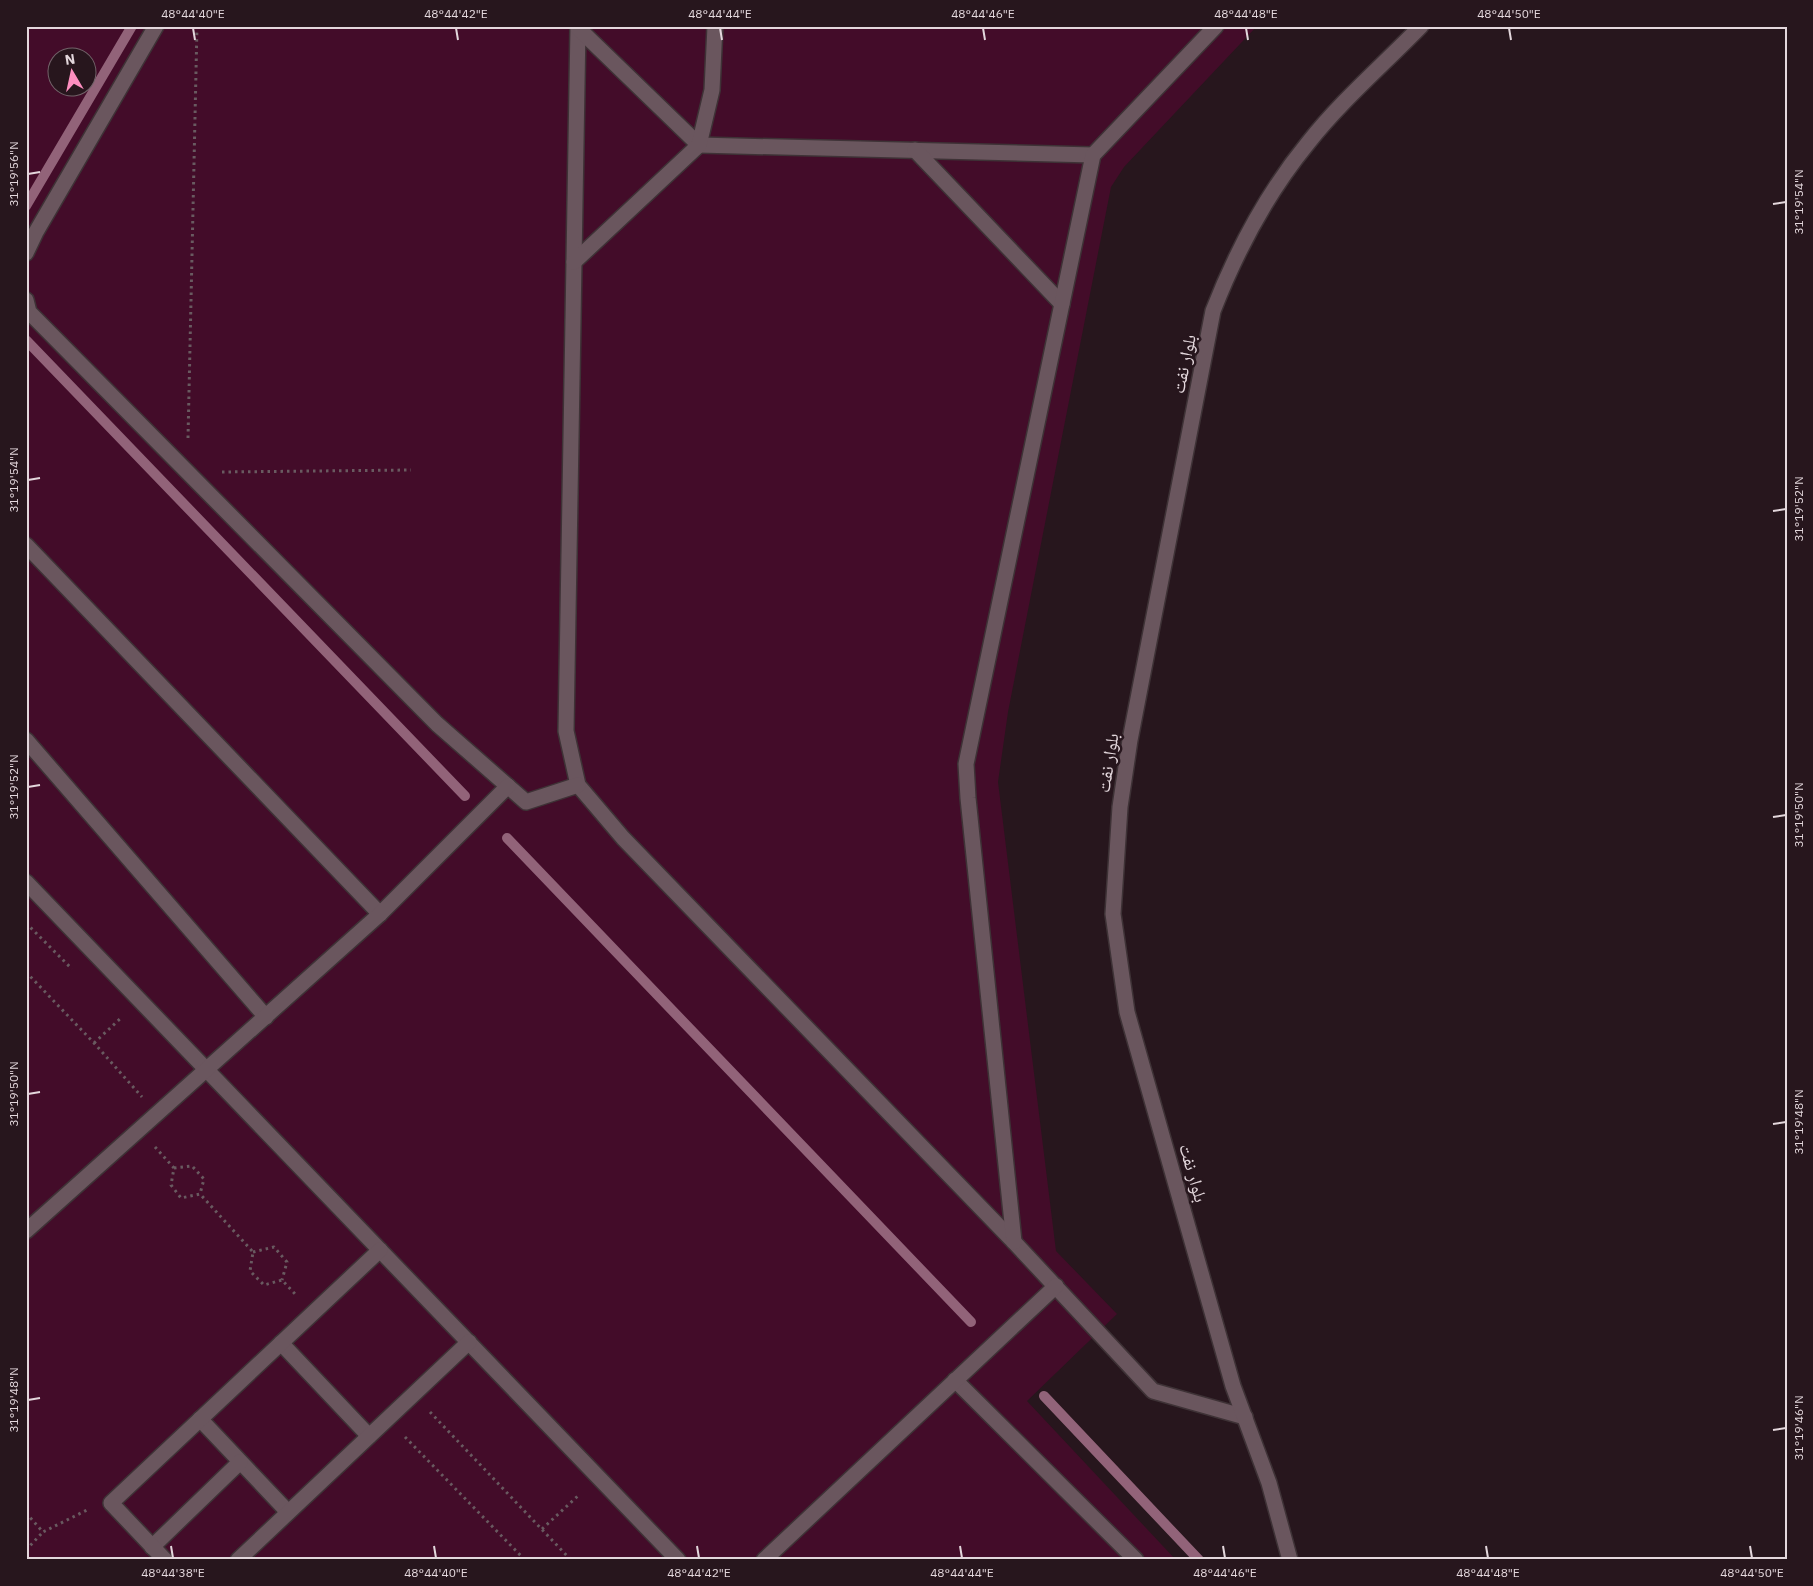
<svg xmlns="http://www.w3.org/2000/svg" width="1813" height="1586" font-family="'IBM Plex Sans','Noto Naskh Arabic',sans-serif">
	<style>
		.green { fill: #430c29; fill-rule: evenodd }
		.lines { fill: none; stroke-linecap: round; stroke-linejoin: round }
		.stream { stroke: #926379; stroke-width: 10 }
		.service-casing { stroke: #3e3236; stroke-width: 18 }
		.tertiary-casing { stroke: #3e3236; stroke-width: 18 }
		.path { stroke: #695a60; stroke-width: 3; stroke-dasharray: 2.5 4; stroke-linecap: butt }
		.service { stroke: #6a565e; stroke-width: 15 }
		.tertiary { stroke: #6a565e; stroke-width: 15 }
		.ticks { fill: none; stroke: #e3d7dc; stroke-width: 2 }
		.labels { text-anchor: middle; stroke-width: 5; stroke-linejoin: round; paint-order: stroke }
		.street-label { font-size: 18px; fill: #e3d7dc; stroke: #27161d }
		.neatline { fill: none; stroke: #e3d7dc; stroke-width: 2 }
		.ticks-label { font-size: 12px; text-anchor: middle; fill: #e3d7dc }
	</style>
	<rect width="100%" height="100%" fill="#27161d"/>
	<path class="green" d="M26 26H1257L1124 167 1111 187 1008 712 998 782 1056 1251 1117 1314 1027 1401 1176 1560H26ZM58 58H88V88H58Z"/>
	<g class="lines">
		<g class="stream">
			<path d="M26 206 132 26"/>
			<path d="M26 340 465 796"/>
			<path d="M507 838 971 1322"/>
			<path d="M1044 1396 1199 1560"/>
		</g>
		<g class="service-casing">
			<g id="service">
				<path d="M578 26 566 731 578 785 623 838 1014 1242 1153 1391 1245 1417"/>
				<path d="M578 28 699 145 1093 155"/>
				<path d="M915 150 1062 304"/>
				<path d="M26 253 36 232 156 26"/>
				<path d="M574 262 699 145 712 90 715 26"/>
				<path d="M26 300 29 312 437 724 526 802 578 785"/>
				<path d="M26 545 380 914"/>
				<path d="M26 740 266 1017"/>
				<path d="M26 882 678 1560"/>
				<path d="M26 1231 380 914 508 786"/>
				<path d="M1014 1242 968 798 966 764 1093 155 1216 26"/>
				<path d="M281 1343 369 1436"/>
				<path d="M955 1380 1136 1560"/>
				<path d="M200 1419 288 1512"/>
				<path d="M152 1547 240 1462"/>
				<path d="M165 1560 111 1503 380 1250"/>
				<path d="M238 1560 469 1342"/>
				<path d="M764 1560 1056 1286"/>
			</g>
		</g>
		<g class="tertiary-casing">
			<path id="tertiary" d="M1290 1560 1269 1483 1233 1386 1127 1012 1113 914 1120 807 1130 740 1213 311C1236 252 1267 193 1308 143 1341 101 1383 65 1421 26"/>
		</g>
		<g class="path">
			<path d="M188 438 197 26"/>
			<path d="M222 472 411 470"/>
			<path d="M26 923 72 969"/>
			<path d="M26 972 94 1043 142 1097"/>
			<path d="M94 1043 121 1018"/>
			<path d="M155 1147 174 1168 171 1185 181 1198 200 1194 253 1252 250 1271 264 1285 282 1280 297 1296"/>
			<path d="M174 1168 192 1166 204 1179 200 1194"/>
			<path d="M253 1252 274 1247 287 1262 282 1280"/>
			<path d="M430 1412 571 1560"/>
			<path d="M405 1437 525 1560"/>
			<path d="M26 1513 43 1532 89 1509"/>
			<path d="M542 1529 580 1494"/>
			<path d="M26 1550 43 1532"/>
		</g>
		<use href="#service" class="service"/>
		<use href="#tertiary" class="tertiary"/>
	</g>
	<path class="ticks" d="M193 28 195 40M456 28 458 40M720 28 722 40M983 28 985 40M1246 28 1248 40M1509 28 1511 40M28 174 40 172M1773 204 1786 202M28 480 40 478M1773 511 1786 509M28 787 40 785M1773 817 1786 815M28 1094 40 1092M1773 1124 1786 1122M28 1400 40 1398M1773 1430 1786 1428M171 1546 173 1558M434 1546 436 1558M697 1546 699 1558M960 1546 962 1558M1223 1546 1225 1558M1486 1546 1488 1558M1750 1546 1752 1558"/>
	<g class="labels">
		<g class="street-label">
			<text transform="translate(1184 364) rotate(-78)" y="6">بلوار نفت</text>
			<text transform="translate(1108 763) rotate(-81)" y="6">بلوار نفت</text>
			<text transform="translate(1193 1173) rotate(74)" y="6">بلوار نفت</text>
		</g>
	</g>
	<rect width="1813" height="1586" fill="none" stroke="#27161d" stroke-width="55"/>
	<g transform="translate(72 72) rotate(351)"><circle r="24" fill="#27161d" stroke="#726369"/>
	<path d="M0-4L9 19L0 12L-9 19Z" fill="#fd8ebf"/>
	<text y="-8" font-size="14" font-weight="bold" text-anchor="middle" fill="#e3d7dc">N</text>
	</g>
	<rect x="28" y="28" width="1758" height="1530" class="neatline"/>
	<g class="ticks-label">
		<text x="193" y="18">48°44'40"E</text>
		<text x="456" y="18">48°44'42"E</text>
		<text x="720" y="18">48°44'44"E</text>
		<text x="983" y="18">48°44'46"E</text>
		<text x="1246" y="18">48°44'48"E</text>
		<text x="1509" y="18">48°44'50"E</text>
		<text transform="translate(14 174) rotate(-90)" y="4">31°19'56"N</text>
		<text transform="translate(1799 202) rotate(-90)" y="4">31°19'54"N</text>
		<text transform="translate(14 480) rotate(-90)" y="4">31°19'54"N</text>
		<text transform="translate(1799 509) rotate(-90)" y="4">31°19'52"N</text>
		<text transform="translate(14 787) rotate(-90)" y="4">31°19'52"N</text>
		<text transform="translate(1799 815) rotate(-90)" y="4">31°19'50"N</text>
		<text transform="translate(14 1094) rotate(-90)" y="4">31°19'50"N</text>
		<text transform="translate(1799 1122) rotate(-90)" y="4">31°19'48"N</text>
		<text transform="translate(14 1400) rotate(-90)" y="4">31°19'48"N</text>
		<text transform="translate(1799 1428) rotate(-90)" y="4">31°19'46"N</text>
		<text x="173" y="1577">48°44'38"E</text>
		<text x="436" y="1577">48°44'40"E</text>
		<text x="699" y="1577">48°44'42"E</text>
		<text x="962" y="1577">48°44'44"E</text>
		<text x="1225" y="1577">48°44'46"E</text>
		<text x="1488" y="1577">48°44'48"E</text>
		<text x="1752" y="1577">48°44'50"E</text>
	</g>
</svg>
